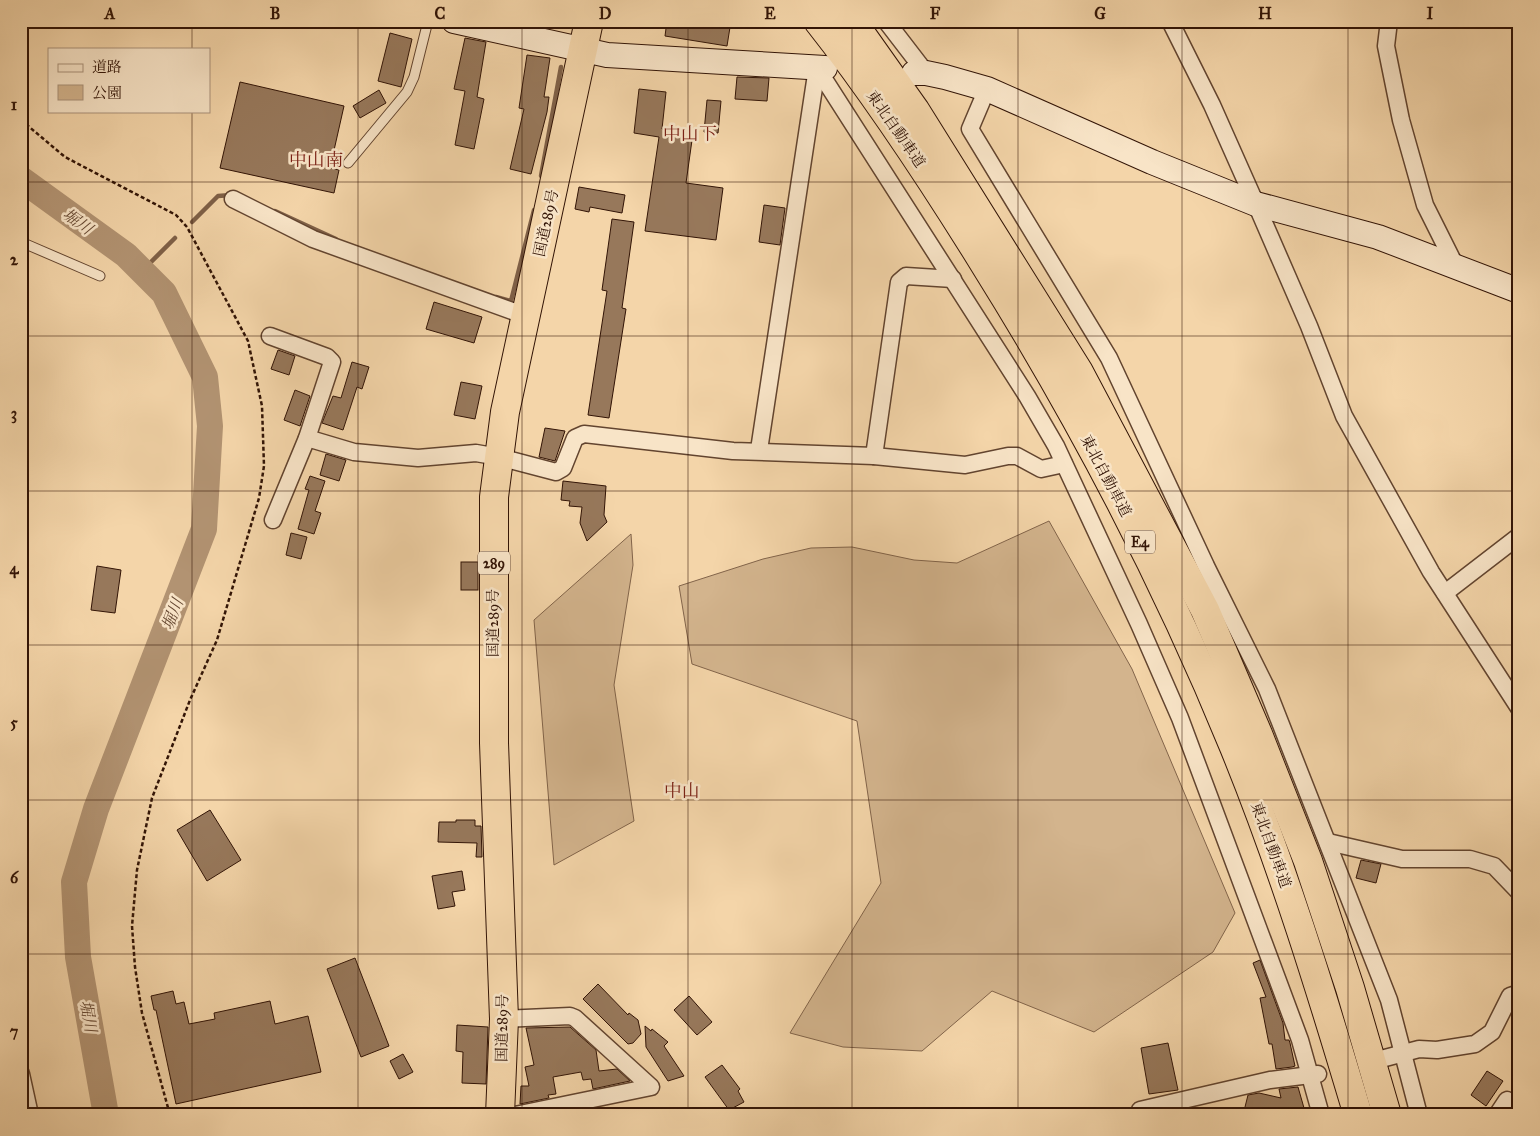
<svg xmlns="http://www.w3.org/2000/svg" width="1540" height="1136" font-family="'IM FELL Great Primer','Noto Serif JP',serif">
	<style>
		.green { fill: #d3b48d; stroke: #82644a }
		.lines { fill: none; stroke-linecap: round; stroke-linejoin: round }
		.stream { stroke: #7f6047; stroke-width: 4.5 }
		.river { stroke: #b29372; stroke-width: 26 }
		.building { fill: #97785b; stroke: #321406 }
		.lane-casing { stroke: #62442f; stroke-width: 11 }
		.street-casing { stroke: #62442f; stroke-width: 19 }
		.secondary-casing { stroke: #321406; stroke-width: 26 }
		.highway-casing { stroke: #321406; stroke-width: 30 }
		.path { stroke: #321406; stroke-width: 2.5; stroke-dasharray: 4 2.5; stroke-linecap: butt }
		.lane { stroke: #f8e4c7; stroke-width: 9 }
		.street { stroke: #f8e4c7; stroke-width: 16 }
		.secondary { stroke: #f8e4c7; stroke-width: 24 }
		.highway { stroke: #f4d5a9; stroke-width: 28 }
		.grid { fill: none; stroke: #321406; stroke-width: 1; stroke-opacity: 0.55 }
		.labels { text-anchor: middle; stroke-width: 5; stroke-linejoin: round; paint-order: stroke }
		.shield { fill: #f8e4c7; stroke: #6d5240; stroke-width: 1 }
		.shield-label { font-size: 14px; font-weight: bold; fill: #321406 }
		.street-label { font-size: 15px; fill: #321406; stroke: #f8e4c7 }
		.water-label { font-size: 16px; font-style: italic; fill: #654731; stroke: #f8e4c7 }
		.quarter-label { font-size: 18px; fill: #7a1f14; stroke: #f8e4c7 }
		.neatline { fill: none; stroke: #321406; stroke-width: 2 }
		.grid-label { font-size: 16px; text-anchor: middle; font-weight: bold; fill: #321406 }
	</style>
	<rect width="100%" height="100%" fill="#f4d5a9"/>
	<filter id="stains"><feTurbulence type="fractalNoise" baseFrequency=".004" numOctaves="4"/><feColorMatrix values="0 0 0 0 .2 0 0 0 0 .09 0 0 0 0 .02 0 0 0 .5 -.17"/></filter>
	<radialGradient id="worn" r=".72"><stop offset=".6" stop-color="#630" stop-opacity="0"/><stop offset="1" stop-color="#630" stop-opacity=".3"/></radialGradient>
	<g class="green">
		<path d="M1049 521 1132 669 1235 913 1213 952 1094 1032 992 991 922 1051 843 1047 790 1033 881 883 857 721 692 664 679 586 763 559 811 548 852 547 914 560 957 563Z"/>
		<path d="M631 534 633 565 614 685 634 821 554 865 534 620Z"/>
	</g>
	<g class="lines">
		<g class="stream">
			<path d="M541 176 561 67"/>
			<path d="M275 211 336 239"/>
			<path d="M192 222 218 196 231 195"/>
			<path d="M142 271 175 238"/>
			<path d="M496 297 511 301 534 210"/>
		</g>
		<path class="river" d="M21 179 126 255 164 293 205 377 210 426 204 529 96 809 74 882 78 957 106 1115"/>
	</g>
	<g class="building">
		<path d="M667 21H731L727 46 665 36Z"/>
		<path d="M390 33 412 39 401 87 378 81Z"/>
		<path d="M465 38 486 42 477 97 484 99 474 149 455 145 465 91 454 89Z"/>
		<path d="M527 55 550 58 544 97H549L547 112 531 174 510 169 524 109 519 108Z"/>
		<path d="M737 77 769 78 767 101 735 99Z"/>
		<path d="M240 82 344 106 330 168 339 170 334 193 220 168Z"/>
		<path d="M639 89 666 92 662 129 693 133 686 183 723 188 716 240 645 231 659 137 634 133Z"/>
		<path d="M379 90 386 103 360 118 353 106Z"/>
		<path d="M707 100 721 101 718 133 704 132Z"/>
		<path d="M579 187 625 195 622 213 590 207 589 212 575 209Z"/>
		<path d="M764 205 785 208 780 245 759 242Z"/>
		<path d="M612 219 634 222 622 308 626 309 609 418 588 415 607 291 602 290Z"/>
		<path d="M434 302 482 317 474 343 426 329Z"/>
		<path d="M278 350 295 356 289 375 271 369Z"/>
		<path d="M352 362 369 367 362 389 357 387 343 430 322 423 333 396 341 398Z"/>
		<path d="M461 382 482 386 475 419 454 415Z"/>
		<path d="M295 390 310 396 300 426 284 420Z"/>
		<path d="M545 428 565 431 555 461 539 457Z"/>
		<path d="M326 454 346 460 339 481 320 475Z"/>
		<path d="M310 476 325 481 315 511 321 513 314 534 298 529 309 490 305 489Z"/>
		<path d="M563 481 606 486 604 515 607 522 587 541 580 523 582 507 569 506 570 501 561 500Z"/>
		<path d="M291 533 307 537 301 559 286 555Z"/>
		<rect x="461" y="562" width="17" height="28"/>
		<path d="M97 566 121 570 115 613 91 610Z"/>
		<path d="M210 810 241 860 207 881 177 830Z"/>
		<path d="M456 820H475V826H481L482 857H476L477 843 438 842 439 822H456Z"/>
		<path d="M1361 860 1381 864 1376 883 1356 878Z"/>
		<path d="M462 871 465 890 452 892 455 906 438 909 432 876Z"/>
		<path d="M355 958 389 1046 361 1057 327 969Z"/>
		<path d="M1260 960 1283 1023 1285 1040H1289L1290 1043 1295 1066 1292 1067 1276 1069 1272 1044H1269L1260 998 1266 997 1253 963Z"/>
		<path d="M598 984 628 1015 629 1013 638 1020 641 1034 633 1043 628 1044 583 999Z"/>
		<path d="M173 991 176 1004 184 1002 189 1024 215 1019 214 1013 270 1001 275 1024 308 1016 321 1072 176 1104 156 1010H154L151 996Z"/>
		<path d="M689 996 712 1022 697 1035 674 1010Z"/>
		<path d="M457 1025 488 1027 486 1084 462 1083 463 1052 456 1051Z"/>
		<path d="M645 1026 651 1031 652 1029 668 1042 664 1046 684 1076 668 1081 646 1047Z"/>
		<path d="M570 1027 596 1050 599 1071 617 1069 630 1081 593 1089 591 1079 583 1080 581 1072 553 1077 556 1094 548 1095 549 1098 520 1104 521 1086H529L525 1067 534 1065 526 1028Z"/>
		<path d="M1168 1043 1178 1090 1149 1094 1141 1048Z"/>
		<path d="M403 1054 413 1072 399 1079 390 1061Z"/>
		<path d="M722 1065 740 1089 738 1091 744 1102 729 1110 705 1077Z"/>
		<path d="M1487 1071 1503 1081 1486 1106 1471 1095Z"/>
		<path d="M1298 1087 1304 1108 1303 1115H1243L1248 1095 1259 1093 1281 1098 1279 1089Z"/>
	</g>
	<g class="lines">
		<g class="lane-casing">
			<g id="lane">
				<path d="M348 163 407 92 414 77 428 21"/>
				<path d="M21 242 100 276"/>
			</g>
		</g>
		<g class="street-casing">
			<g id="street">
				<path d="M886 21 926 73"/>
				<path d="M1170 21 1212 105 1256 204 1309 326 1344 416 1431 572 1519 708"/>
				<path d="M1389 21 1386 46 1401 120 1425 205 1456 267"/>
				<path d="M817 68 1027 396 1056 446 1139 624 1180 718 1300 1040 1321 1115"/>
				<path d="M987 89 970 129 1109 358 1206 566 1267 689 1389 1000 1419 1115"/>
				<path d="M233 199 313 239 526 316"/>
				<path d="M270 336 327 357 332 362 307 438 273 520"/>
				<path d="M307 438 354 452 418 458 476 453 499 457 556 472 563 468 575 438 584 434 733 451 874 456 965 465 1008 456H1017L1041 469 1064 464"/>
				<path d="M759 450 817 68"/>
				<path d="M874 456 899 282 906 276 953 279"/>
				<path d="M1445 593 1519 536"/>
				<path d="M1328 842 1402 859H1470L1494 866 1519 892"/>
				<path d="M504 1019 570 1016 575 1018 651 1087 515 1115"/>
				<path d="M1385 1058 1419 1049 1437 1050 1475 1044 1492 1032 1510 996 1519 993"/>
				<path d="M21 1074 30 1115"/>
				<path d="M1140 1110 1270 1080 1318 1074"/>
				<path d="M1497 1115 1507 1100"/>
			</g>
		</g>
		<g class="secondary-casing">
			<g id="secondary">
				<path d="M454 21 607 55 825 68"/>
				<path d="M914 73H926L945 77 987 89 1152 162 1256 204 1378 237 1519 291"/>
			</g>
		</g>
		<g class="highway-casing">
			<g id="highway">
				<path d="M818 21C878 97 931 178 982 260 1079 415 1165 578 1234 747 1283 867 1321 991 1358 1115"/>
				<path d="M852 21 915 110 1079 372 1205 610 1258 734 1308 861 1350 988 1387 1115"/>
				<path d="M500 1115 504 1019 494 743V497L505 412 589 21"/>
			</g>
		</g>
		<path class="path" d="M21 120 65 157 176 215 187 227 248 341 262 406 264 466 259 498 217 640 190 700 152 798 137 870 132 926 135 967 142 1013 170 1115"/>
		<use href="#lane" class="lane"/>
		<use href="#street" class="street"/>
		<use href="#secondary" class="secondary"/>
		<use href="#highway" class="highway"/>
	</g>
	<path class="grid" d="M192 21V49M358 21V1115M522 21V1115M688 21V1115M852 21V1115M1018 21V1115M1182 21V1115M1348 21V1115M192 111V1115M21 182H1519M21 336H1519M21 491H1519M21 645H1519M21 800H1519M21 954H1519"/>
	<g class="labels">
		<g class="shield">
			<rect x="1125" y="530.5" width="30" height="23" rx="4"/>
			<rect x="478" y="551.5" width="32" height="23" rx="4"/>
		</g>
		<g class="shield-label">
			<text x="1140" y="547">E4</text>
			<text x="494" y="568">289</text>
		</g>
		<g class="street-label">
			<text transform="translate(896 129) rotate(55)" y="5">東北自動車道</text>
			<text transform="translate(546 223) rotate(-78)" y="5">国道289号</text>
			<text transform="translate(1106 476) rotate(62)" y="5">東北自動車道</text>
			<text transform="translate(493 623) rotate(-90)" y="5">国道289号</text>
			<text transform="translate(1271 845) rotate(70)" y="5">東北自動車道</text>
			<text transform="translate(502 1028) rotate(-89)" y="5">国道289号</text>
		</g>
		<g class="water-label">
			<text transform="translate(78 221) rotate(36)" y="6">堀川</text>
			<text transform="translate(172 614) rotate(-69)" y="6">堀川</text>
			<text transform="translate(89 1016) rotate(80)" y="6">堀川</text>
		</g>
		<g class="quarter-label">
			<text x="690" y="140">中山下</text>
			<text x="316" y="166">中山南</text>
			<text x="682" y="797">中山</text>
		</g>
	</g>
	<rect width="1540" height="1136" fill="none" stroke="#f4d5a9" stroke-width="55"/>
	<rect x="48" y="48" width="162" height="65" fill="#f8e4c7" stroke="#a9917a"/>
	<rect x="58" y="64" width="25" height="8" fill="#f8e4c7" stroke="#a9917a"/>
	<text x="92" y="72" font-size="15" fill="#321406">道路</text>
	<rect x="58" y="85" width="25" height="15" fill="#d3b48d" stroke="#a9917a"/>
	<text x="92" y="98" font-size="15" fill="#321406">公園</text>
	<rect x="28" y="28" width="1484" height="1080" class="neatline"/>
	<g class="grid-label">
		<text x="110" y="19">A</text>
		<text x="275" y="19">B</text>
		<text x="440" y="19">C</text>
		<text x="605" y="19">D</text>
		<text x="770" y="19">E</text>
		<text x="935" y="19">F</text>
		<text x="1100" y="19">G</text>
		<text x="1265" y="19">H</text>
		<text x="1430" y="19">I</text>
		<text x="14" y="110">1</text>
		<text x="14" y="265">2</text>
		<text x="14" y="419">3</text>
		<text x="14" y="574">4</text>
		<text x="14" y="728">5</text>
		<text x="14" y="883">6</text>
		<text x="14" y="1037">7</text>
	</g>
	<rect width="100%" height="100%" filter="url(#stains)"/>
	<rect width="100%" height="100%" fill="url(#worn)"/>
</svg>
